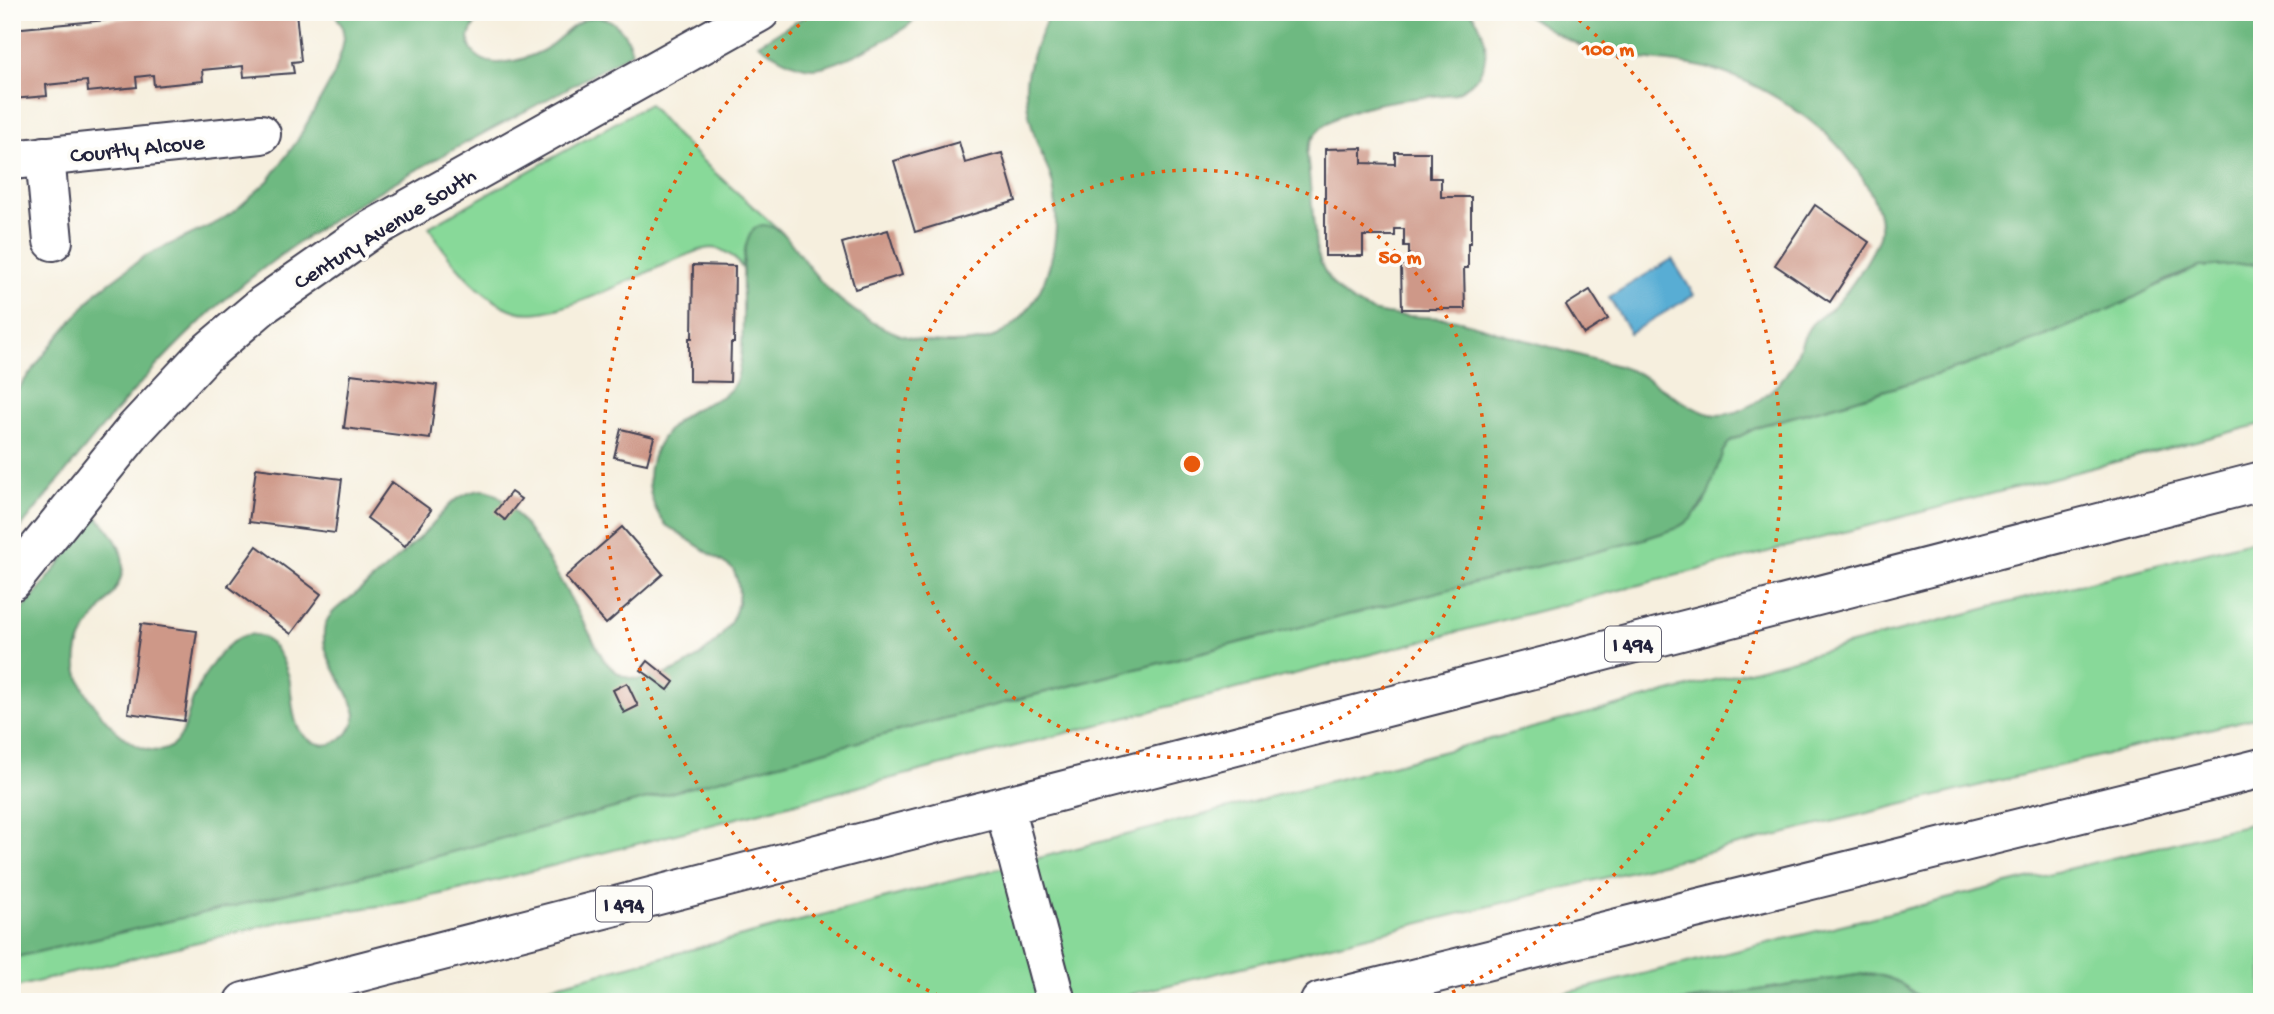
<svg xmlns="http://www.w3.org/2000/svg" width="2274" height="1014" font-family="'Gochi Hand',sans-serif">
	<style>
		.green { fill: #88d999; stroke: #557e6a; stroke-width: 2 }
		.forest { fill: #6eb981; stroke: #486e5e; stroke-width: 2 }
		.water { fill: #58add4; stroke: #3d6888; stroke-width: 2 }
		.building { fill: #ce9888 }
		.lines { fill: none; stroke-linecap: round; stroke-linejoin: round }
		.minor-casing { stroke: #424153; stroke-width: 42 }
		.highway-casing { stroke: #424153; stroke-width: 42 }
		.minor { stroke: #fff; stroke-width: 38 }
		.highway { stroke: #fff; stroke-width: 38 }
		.ring { fill: none; stroke: #e8590c; stroke-width: 3.5; stroke-dasharray: 3.5 7 }
		.labels { text-anchor: middle; stroke-width: 7; stroke-linejoin: round; paint-order: stroke }
		.shield { fill: #fdfcf7; stroke: #646373; stroke-width: 2 }
		.shield-label { font-size: 21px; font-weight: bold; fill: #22223b }
		.street-label { font-size: 23px; fill: #22223b; stroke: #fdfcf7 }
		.centre { fill: #e8590c; stroke: #fdfcf7; stroke-width: 3.5 }
		.ring-label { font-size: 21px; text-anchor: middle; font-weight: bold; fill: #e8590c; stroke: #fdfcf7; stroke-width: 7; stroke-linejoin: round; paint-order: stroke }
	</style>
	<rect width="100%" height="100%" fill="#fdfcf7"/>
	<filter id="ink" filterUnits="userSpaceOnUse"><feTurbulence type="fractalNoise" baseFrequency=".0143" numOctaves="2"/><feDisplacementMap in="SourceGraphic" scale="14" xChannelSelector="R" yChannelSelector="G"/><feConvolveMatrix kernelMatrix="1 2 1 2 8 2 1 2 1" color-interpolation-filters="sRGB"/></filter>
	<filter id="wash" filterUnits="userSpaceOnUse"><feTurbulence type="fractalNoise" baseFrequency=".00686" numOctaves="4" result="noise"/><feDisplacementMap in="SourceGraphic" scale="28" xChannelSelector="R" yChannelSelector="G"/><feGaussianBlur stdDeviation="1.57" result="paint"/><feColorMatrix in="noise" values="0 0 0 0 0 0 0 0 0 0 0 0 0 0 0 0 0 1.4 0 .05"/><feComposite in="paint" operator="in"/></filter>
	<g filter="url(#wash)">
		<rect width="100%" height="100%" fill="#f6efde"/>
		<g class="green">
			<path d="M649 104 676 135 713 171 785 235 779 230 746 245 742 268C736 258 725 249 712 248 700 248 688 255 677 259 640 274 553 323 516 311 481 300 447 258 429 227Z"/>
			<path d="M2246 263H2262V424L467 888 406 902 291 919 12 988V958L374 873 976 710 1638 541 1684 524 1704 504 1723 451 1730 441 1762 425 1840 404 1962 367 2041 338 2199 267Z"/>
			<path d="M2262 538V716L1100 1002H492L2003 604Z"/>
			<path d="M2262 821V1002H1926C1903 984 1894 975 1864 974L1679 1002H1529Z"/>
		</g>
		<g class="forest">
			<path d="M334 12H484C478 20 469 30 469 41 469 48 474 54 480 58 488 63 497 64 506 62 519 61 530 57 542 51 559 42 575 18 596 17 615 17 628 35 632 52 508 125 375 182 261 270 163 345 88 444 12 539V397L53 343 97 292 145 256 218 222 236 210 269 180 297 141 334 75 342 49 344 38 342 26Z"/>
			<path d="M812 12H922C917 17 912 23 906 27 889 39 832 69 812 68 792 66 774 55 758 44Z"/>
			<path d="M1049 12H1471C1494 42 1491 80 1453 94 1412 99 1315 102 1307 153L1316 247C1321 271 1334 290 1355 303 1383 321 1420 314 1451 319 1468 322 1485 328 1501 333 1533 342 1565 351 1596 360 1611 364 1627 368 1641 375 1662 386 1693 414 1717 415 1747 415 1778 389 1792 365 1800 352 1802 335 1812 324 1819 317 1828 312 1835 305 1848 292 1878 249 1880 231 1883 199 1847 152 1824 132 1791 104 1756 82 1714 70 1677 59 1636 62 1599 52 1571 44 1546 28 1522 12H2262V263L2199 267 2169 279 2126 302 2041 338 1962 367 1840 404 1762 425 1730 441 1723 451 1708 495 1691 519 1675 529 1638 541 976 710 374 873 12 958V623L97 517C180 599 33 613 90 699 100 714 110 727 125 738 138 748 159 757 173 745 187 733 187 712 194 697 206 669 243 607 275 648 281 656 286 667 289 677 294 701 288 737 320 744 327 746 333 744 340 740 349 734 354 725 356 714 350 686 321 662 324 631 325 616 338 607 349 599 376 578 401 556 425 532 435 523 443 510 454 501 463 495 477 487 489 491 523 501 585 626 604 660 610 667 617 674 626 677 641 682 659 677 674 671 712 654 754 613 733 569L666 525C655 512 650 499 649 481 648 450 669 423 695 409 712 400 730 398 737 378 743 360 743 329 743 309 743 283 736 196 785 235 799 253 812 273 828 289 860 320 906 345 952 343 967 343 984 342 998 335 1049 307 1063 238 1053 185 1050 170 1041 155 1036 140 1031 125 1027 109 1026 93 1024 64 1041 39 1049 12Z"/>
			<path d="M1864 974C1895 975 1901 985 1926 1002H1679Z"/>
		</g>
		<path class="water" d="M1672 259 1694 295 1630 333 1609 297Z"/>
		<g id="blocks">
			<g class="building">
				<path d="M191 12H296L301 61 292 62 294 73 244 77 243 66 223 68 202 70 203 81 154 86 153 75 136 77 137 87 88 92 87 81 66 83 46 85 47 96 12 99V29Z"/>
				<path d="M959 142 965 163 1002 153 1016 201 915 232 894 161Z"/>
				<path d="M1362 148V163L1395 164V152H1430V178H1441V197H1471V243H1468V268H1464L1465 309H1402L1401 265H1409V246H1404V229H1395V236H1363V256H1325V149Z"/>
				<path d="M1815 205 1869 242 1830 302 1775 265Z"/>
				<path d="M888 230 902 275 855 289 842 243Z"/>
				<path d="M693 265 735 266 734 343H731L730 382 689 381V338H692Z"/>
				<path d="M1590 290 1608 319 1584 334 1566 305Z"/>
				<path d="M351 374 437 385 430 439 344 428Z"/>
				<path d="M621 429 654 437 647 464 614 457Z"/>
				<path d="M256 468 342 479 335 533 249 522Z"/>
				<path d="M392 482 431 510 405 546 367 518Z"/>
				<path d="M511 492 521 499 505 520 495 512Z"/>
				<path d="M622 527 663 574 606 624 565 577Z"/>
				<path d="M257 546 321 594 291 634 228 586Z"/>
				<path d="M141 624 197 631 184 721 128 713Z"/>
				<path d="M648 661 674 682 668 690 641 670Z"/>
				<path d="M627 683 638 706 624 713 613 690Z"/>
			</g>
		</g>
	</g>
	<g filter="url(#ink)">
		<use href="#blocks" fill-opacity="0" stroke="#424153" stroke-width="2"/>
		<g class="lines">
			<g class="minor-casing">
				<g id="minor">
					<path d="M45 156 53 241"/>
					<path d="M12 160 261 134"/>
					<path d="M12 581 135 429 203 356 263 305 369 231 760 12"/>
					<path d="M1004 806 1056 1002"/>
				</g>
			</g>
			<g class="highway-casing">
				<g id="highway">
					<path d="M244 1002 2262 481"/>
					<path d="M1320 1002 2262 768"/>
				</g>
			</g>
			<use href="#minor" class="minor"/>
			<use href="#highway" class="highway"/>
		</g>
	</g>
	<g class="ring">
		<circle cx="1192" cy="464" r="294"/>
		<path d="M948 1000A589 589 0 0 1 813 13M1571 13A589 589 0 0 1 1436 1000"/>
	</g>
	<g class="labels">
		<g class="shield">
			<rect x="1605" y="626.5" width="56" height="35" rx="5"/>
			<rect x="596" y="886.5" width="56" height="35" rx="5"/>
		</g>
		<g class="shield-label">
			<text x="1633" y="651">I 494</text>
			<text x="624" y="911">I 494</text>
		</g>
		<g class="street-label">
			<text transform="translate(137 147) rotate(-6)" y="8">Courtly Alcove</text>
			<text transform="translate(384 227) rotate(-32)" y="8">Century Avenue South</text>
		</g>
	</g>
	<circle cx="1192" cy="464" r="10" class="centre"/>
	<g class="ring-label">
		<text x="1608" y="55">100 m</text>
		<text x="1400" y="263">50 m</text>
	</g>
	<rect width="2274" height="1014" fill="none" stroke="#fdfcf7" stroke-width="42"/>
</svg>
